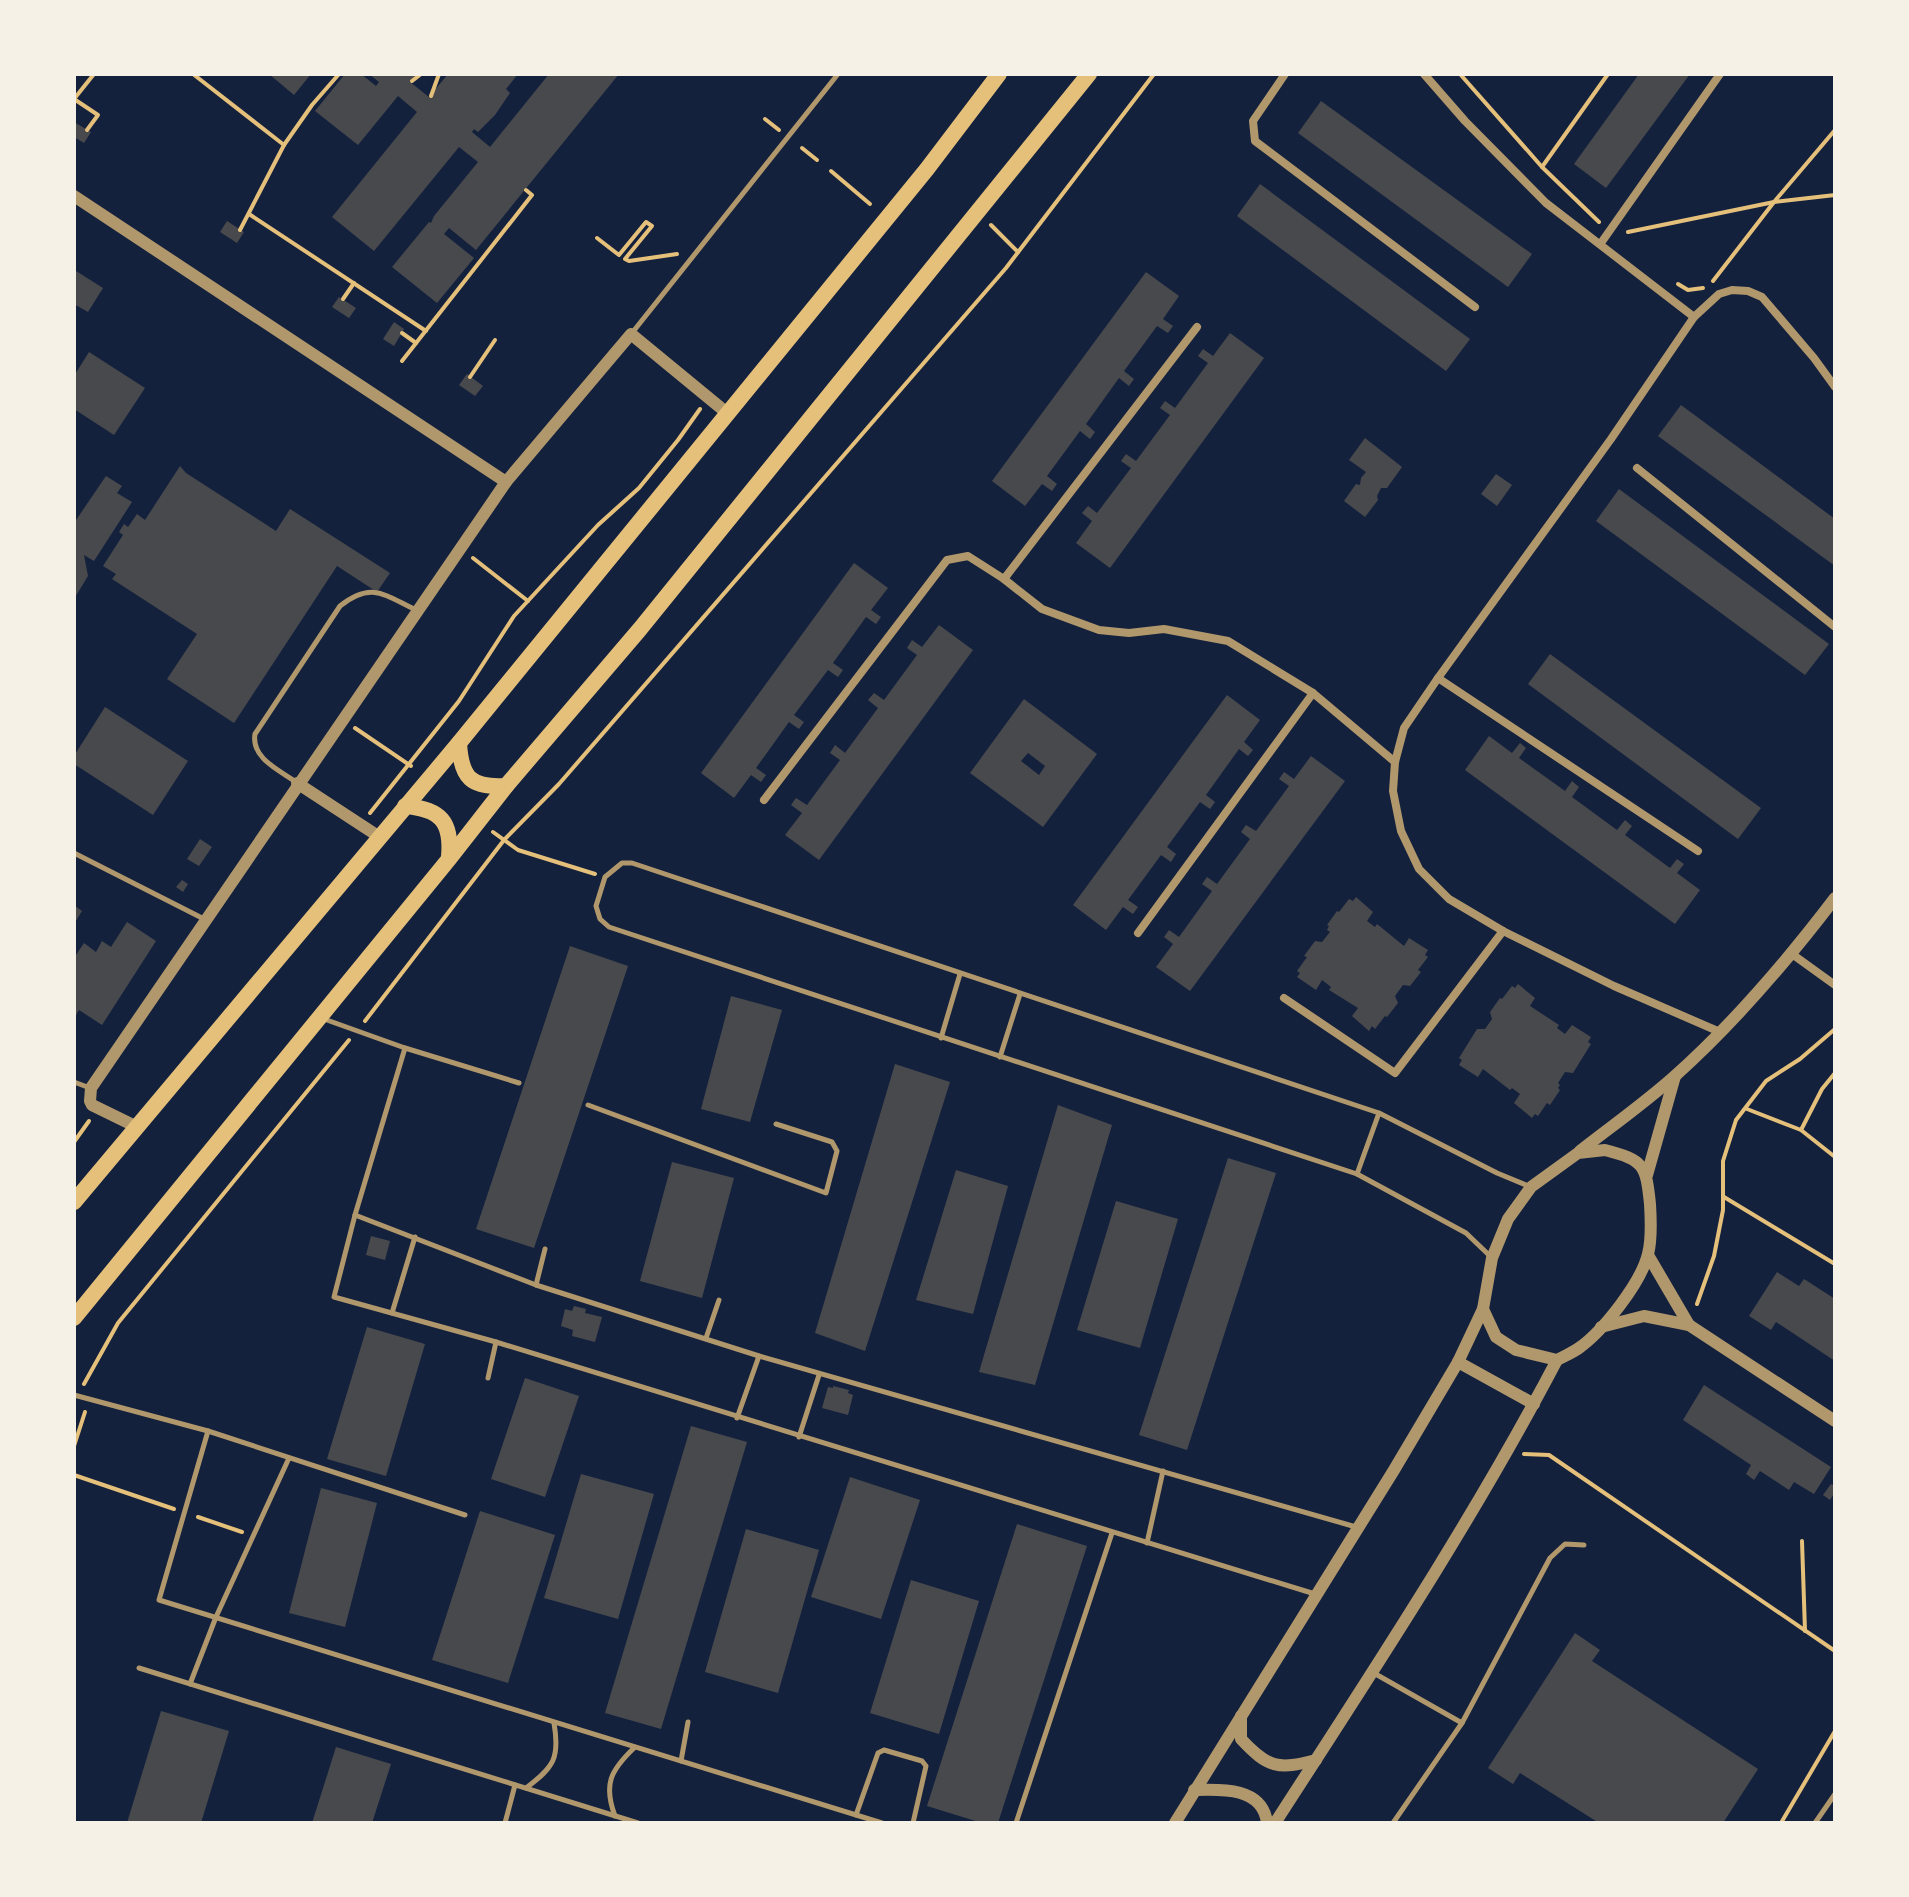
<svg xmlns="http://www.w3.org/2000/svg" width="1909" height="1897" font-family="Poppins,sans-serif">
	<style>
		.building { fill: #48494c; fill-rule: evenodd }
		.lines { fill: none; stroke-linecap: round; stroke-linejoin: round }
		.path { stroke: #e5c07b; stroke-width: 4 }
		.service { stroke: #b1986c; stroke-width: 5 }
		.minor { stroke: #b1986c; stroke-width: 8 }
		.tertiary { stroke: #b1986c; stroke-width: 12 }
		.primary { stroke: #e5c07b; stroke-width: 16 }
	</style>
	<rect width="100%" height="100%" fill="#14213d"/>
	<g class="building">
		<path d="M269 74H311L294 95Z"/>
		<path d="M345 74H361L376 86 379 82 369 74H417L410 82 429 97 448 74H518L506 89 510 93 495 115 478 132 474 129 472 132 490 147 549 74H619L476 250 449 228 444 234 474 258 437 303 392 267 429 222 431 223 434 216 478 162 459 147 374 251 332 217 417 112 398 96 358 145 315 111Z"/>
		<path d="M1639 74H1690L1606 188 1574 164Z"/>
		<path d="M1321 101 1532 254 1508 287 1298 133Z"/>
		<path d="M74 122 91 132 84 143 74 137Z"/>
		<path d="M1260 184 1470 339 1446 371 1237 216Z"/>
		<path d="M227 221 244 232 237 243 220 232Z"/>
		<path d="M76 271 103 288 88 312 74 304Z"/>
		<path d="M1146 272 1179 296 1163 319 1173 326 1168 333 1157 326 1124 371 1134 379 1129 386 1119 378 1086 424 1095 432 1090 439 1080 431 1047 476 1057 484 1052 491 1042 484 1025 506 992 481Z"/>
		<path d="M339 297 356 308 349 318 332 307Z"/>
		<path d="M394 322 404 329 394 346 383 339Z"/>
		<path d="M1230 333 1264 358 1110 568 1076 543 1092 521 1082 513 1088 506 1097 513 1131 468 1121 461 1126 454 1136 461 1170 415 1160 408 1165 401 1175 408 1208 363 1198 356 1203 349 1213 356Z"/>
		<path d="M89 352 145 388 114 435 74 409V376Z"/>
		<path d="M467 374 483 386 475 396 459 385Z"/>
		<path d="M1681 405 1835 519V566L1658 436Z"/>
		<path d="M1365 438 1402 467 1387 488H1381L1377 496 1378 500 1365 517 1344 501 1356 484 1360 485 1361 478 1366 472 1349 460Z"/>
		<path d="M180 466 186 473 276 531 290 509 390 573 377 592 337 566 234 723 167 679 197 634 112 579 116 574 103 566 123 535 119 532 124 524 128 527 137 514 145 520Z"/>
		<path d="M1496 474 1512 485 1497 506 1481 494Z"/>
		<path d="M106 476 122 486 117 493 132 502 94 561 84 555 88 576 74 599V523Z"/>
		<path d="M1619 489 1829 644 1805 675 1596 521Z"/>
		<path d="M854 563 888 588 871 610 881 617 876 624 866 617 833 663 843 670 838 677 828 670 794 715 804 722 799 729 789 722 756 768 766 775 761 782 751 775 734 798 701 773Z"/>
		<path d="M939 625 973 650 819 860 785 835 802 813 791 805 796 798 807 805 840 760 830 753 835 745 845 753 878 708 868 700 874 693 884 700 917 655 907 648 912 640 922 647Z"/>
		<path d="M1550 654 1761 808 1738 839 1528 684Z"/>
		<path d="M1227 695 1260 720 1244 742 1253 750 1248 756 1239 749 1206 795 1215 802 1210 809 1200 802 1167 847 1176 854 1171 862 1161 855 1128 900 1138 907 1133 914 1123 907 1106 930 1073 905Z"/>
		<path d="M1024 699 1097 754 1043 827 970 773ZM1028 753 1045 766 1039 775 1021 761Z"/>
		<path d="M105 707 188 761 153 815 74 764V756Z"/>
		<path d="M1489 736 1512 753 1520 743 1526 748 1519 758 1565 791 1572 781 1579 787 1572 797 1617 830 1625 820 1632 826 1625 835 1670 868 1677 859 1684 864 1677 873 1700 890 1675 924 1465 770Z"/>
		<path d="M1311 756 1345 781 1190 991 1156 967 1173 944 1164 937 1169 930 1179 937 1212 891 1202 884 1207 877 1217 884 1250 839 1241 832 1246 825 1256 831 1289 786 1279 779 1284 772 1294 779Z"/>
		<path d="M200 839 212 847 199 866 187 859Z"/>
		<path d="M182 880 188 884 183 892 176 887Z"/>
		<path d="M1356 897 1373 912 1367 921 1375 927 1377 924 1404 946 1409 938 1428 950 1425 955 1428 957 1418 970 1421 972 1410 986 1403 985 1395 996 1398 1003 1387 1017 1385 1016 1375 1029 1372 1026 1369 1031 1352 1016 1358 1008 1329 990 1331 987 1322 980 1316 990 1297 977 1300 973 1297 971 1307 957 1304 956 1315 941 1322 942 1330 932 1327 930 1329 926 1327 925 1337 911 1339 912 1349 899 1353 901Z"/>
		<path d="M74 905 82 911 74 924Z"/>
		<path d="M127 922 156 941 102 1025 79 1010 76 1015 74 1013V958L84 943 96 952 102 941 111 947Z"/>
		<path d="M570 946 628 966 534 1248 476 1229Z"/>
		<path d="M1518 984 1535 998 1530 1006 1559 1025 1557 1028 1565 1034 1572 1025 1591 1037 1588 1042 1591 1044 1573 1073 1565 1072 1558 1083 1560 1085 1558 1088 1560 1090 1550 1105 1547 1103 1538 1116 1535 1114 1532 1118 1514 1103 1520 1094 1512 1088 1510 1090 1483 1069 1478 1077 1459 1065 1462 1060 1459 1058 1477 1029H1485L1492 1019 1490 1012 1500 998 1502 999 1512 986 1515 988Z"/>
		<path d="M731 996 782 1010 750 1122 701 1109Z"/>
		<path d="M895 1064 950 1082 865 1351 815 1333Z"/>
		<path d="M1058 1105 1112 1125 1035 1385 979 1372Z"/>
		<path d="M1228 1158 1276 1173 1187 1450 1139 1435Z"/>
		<path d="M672 1162 734 1178 702 1298 640 1281Z"/>
		<path d="M956 1170 1008 1186 973 1314 916 1300Z"/>
		<path d="M1116 1201 1178 1219 1140 1348 1077 1330Z"/>
		<path d="M371 1236 390 1241 385 1260 366 1255Z"/>
		<path d="M1777 1272 1799 1286 1804 1279 1835 1299V1361L1776 1322 1771 1330 1749 1316Z"/>
		<path d="M574 1306 586 1309 585 1313 602 1317 595 1342 572 1336 573 1330 561 1326 565 1309 572 1311Z"/>
		<path d="M367 1327 425 1344 386 1476 327 1459Z"/>
		<path d="M525 1378 579 1396 545 1497 491 1479Z"/>
		<path d="M1704 1385 1831 1467 1814 1494 1794 1482 1789 1490 1760 1471 1754 1480 1746 1474 1751 1465 1683 1420Z"/>
		<path d="M833 1386 849 1390 848 1393 853 1395 848 1415 822 1408 828 1387 833 1388Z"/>
		<path d="M691 1426 747 1442 661 1729 605 1713Z"/>
		<path d="M581 1474 654 1494 618 1619 544 1598Z"/>
		<path d="M850 1477 920 1500 881 1619 811 1597Z"/>
		<path d="M1831 1484 1835 1486V1492L1830 1500 1823 1495Z"/>
		<path d="M321 1488 377 1503 345 1627 289 1613Z"/>
		<path d="M480 1511 555 1535 508 1683 432 1660Z"/>
		<path d="M1017 1524 1087 1546 998 1823H982L927 1806Z"/>
		<path d="M746 1529 819 1550 778 1693 705 1672Z"/>
		<path d="M911 1580 979 1601 939 1734 870 1713Z"/>
		<path d="M1575 1633 1600 1650 1592 1661 1758 1769 1723 1823H1599L1520 1773 1513 1784 1488 1768Z"/>
		<path d="M161 1711 229 1731 201 1823H127Z"/>
		<path d="M336 1747 391 1764 372 1823H312Z"/>
	</g>
	<g class="lines">
		<g class="path">
			<path d="M193 74 284 145"/>
			<path d="M1460 74 1542 167 1599 222"/>
			<path d="M412 81 421 74"/>
			<path d="M431 96 439 74"/>
			<path d="M74 99 98 115 87 130"/>
			<path d="M74 99 94 74"/>
			<path d="M765 119 779 130"/>
			<path d="M802 148 817 160"/>
			<path d="M1542 167 1608 74"/>
			<path d="M831 171 870 204"/>
			<path d="M249 214 426 331"/>
			<path d="M991 225 1018 252"/>
			<path d="M240 230 284 145 312 105 339 74"/>
			<path d="M1628 232 1774 202 1835 195"/>
			<path d="M597 238 619 255 646 222 652 226 625 259 629 261 677 254"/>
			<path d="M1713 281 1774 202 1835 130"/>
			<path d="M1678 284 1688 290 1703 288"/>
			<path d="M343 299 354 283"/>
			<path d="M402 333 416 343"/>
			<path d="M402 361 532 195 526 190"/>
			<path d="M470 377 495 340"/>
			<path d="M473 558 528 601"/>
			<path d="M355 728 411 766"/>
			<path d="M370 813 459 701 514 616 598 525 639 488 678 440 700 409"/>
			<path d="M493 832 518 850 595 874"/>
			<path d="M365 1021 504 840 559 784 1006 268 1154 74"/>
			<path d="M1747 1109 1801 1130 1835 1157"/>
			<path d="M1801 1130 1822 1089 1835 1073"/>
			<path d="M74 1142 89 1121"/>
			<path d="M1724 1197 1835 1264"/>
			<path d="M1697 1304 1714 1256 1723 1210V1161L1736 1120 1766 1081 1800 1059 1835 1029"/>
			<path d="M84 1384 118 1323 349 1040"/>
			<path d="M74 1446 85 1412"/>
			<path d="M1524 1454 1549 1455 1835 1651"/>
			<path d="M74 1475 174 1509"/>
			<path d="M198 1517 242 1532"/>
			<path d="M1802 1541 1805 1631"/>
			<path d="M1781 1823 1835 1731"/>
		</g>
		<g class="service">
			<path d="M632 333 838 74"/>
			<path d="M296 782C279 770 251 758 255 734L340 606C372 581 384 595 416 610"/>
			<path d="M74 853 204 919"/>
			<path d="M324 1019 405 1048 355 1215 334 1297 496 1342 1315 1594"/>
			<path d="M941 1038 960 974"/>
			<path d="M405 1048 519 1083"/>
			<path d="M1000 1057 1020 994"/>
			<path d="M74 1082 90 1088"/>
			<path d="M588 1105 826 1193 837 1151 832 1142 776 1124"/>
			<path d="M1357 1174 1379 1113"/>
			<path d="M355 1215 536 1285 759 1356 1356 1527"/>
			<path d="M1490 1256 1466 1233 1357 1174 609 927 600 919 596 906 605 877 622 863H632L1379 1113 1497 1173 1531 1187"/>
			<path d="M536 1285 545 1249"/>
			<path d="M392 1313 415 1237"/>
			<path d="M706 1338 719 1300"/>
			<path d="M488 1378 496 1342"/>
			<path d="M74 1395 208 1431 465 1515"/>
			<path d="M737 1418 759 1356"/>
			<path d="M208 1431 159 1600 882 1823"/>
			<path d="M799 1437 819 1375"/>
			<path d="M1147 1543 1163 1471"/>
			<path d="M139 1668 638 1823"/>
			<path d="M1372 1672 1462 1723"/>
			<path d="M190 1684 216 1617 289 1458"/>
			<path d="M681 1761 688 1722"/>
			<path d="M526 1788C554 1767 560 1758 554 1723"/>
			<path d="M856 1815 878 1753 884 1750 922 1761 926 1766 913 1823"/>
			<path d="M615 1816C603 1784 611 1770 634 1748"/>
			<path d="M505 1823 515 1785"/>
			<path d="M1016 1823 1112 1533"/>
			<path d="M1393 1823 1462 1723 1550 1558 1565 1544 1584 1545"/>
			<path d="M1815 1823 1835 1794"/>
		</g>
		<g class="minor">
			<path d="M1285 74 1253 121 1255 141 1475 307"/>
			<path d="M1424 74 1465 121 1546 203 1694 317"/>
			<path d="M1601 243 1720 74"/>
			<path d="M1637 468 1835 627"/>
			<path d="M1004 579 1197 327"/>
			<path d="M1438 678 1698 851"/>
			<path d="M764 800 947 560 968 556 1004 579 1042 609 1099 630 1129 633 1164 629 1228 641 1313 693 1395 762"/>
			<path d="M1138 933 1313 693"/>
			<path d="M1792 954 1835 985"/>
			<path d="M1284 998 1395 1073 1503 931"/>
			<path d="M1720 1032 1614 986 1503 931 1449 899 1419 869 1401 831 1393 791 1395 762 1404 728 1438 678 1611 439 1694 317 1719 294 1732 290 1748 291 1762 297 1814 358 1835 387"/>
		</g>
		<g class="tertiary">
			<path d="M74 196 506 482"/>
			<path d="M297 783 378 836"/>
			<path d="M137 1127 92 1105 90 1101 91 1088 506 482 631 334 727 413"/>
			<path d="M1605 1150C1644 1160 1646 1165 1650 1204 1651 1220 1652 1239 1648 1254 1641 1283 1603 1331 1579 1348 1572 1353 1564 1356 1557 1360L1516 1350 1496 1337 1483 1309 1492 1258 1508 1219 1531 1187 1578 1153Z"/>
			<path d="M1580 1151C1612 1126 1646 1102 1676 1075 1735 1022 1787 961 1835 898"/>
			<path d="M1647 1175 1675 1076"/>
			<path d="M1648 1255 1689 1325"/>
			<path d="M1601 1327 1644 1316 1689 1325 1835 1421"/>
			<path d="M1458 1362 1534 1404"/>
			<path d="M1241 1716V1739C1268 1768 1278 1770 1316 1760"/>
			<path d="M1194 1790C1221 1789 1263 1787 1267 1823"/>
			<path d="M1175 1823 1394 1470 1458 1362 1483 1309"/>
			<path d="M1275 1823C1373 1671 1473 1520 1557 1360"/>
		</g>
		<g class="primary">
			<path d="M459 743C461 778 471 788 506 786"/>
			<path d="M405 806C441 809 452 822 449 857"/>
			<path d="M74 1202 459 743 927 169 999 74"/>
			<path d="M74 1318 449 859 506 786 640 629 1089 74"/>
		</g>
	</g>
	<rect width="1909" height="1897" fill="none" stroke="#f6f1e7" stroke-width="152"/>
</svg>
